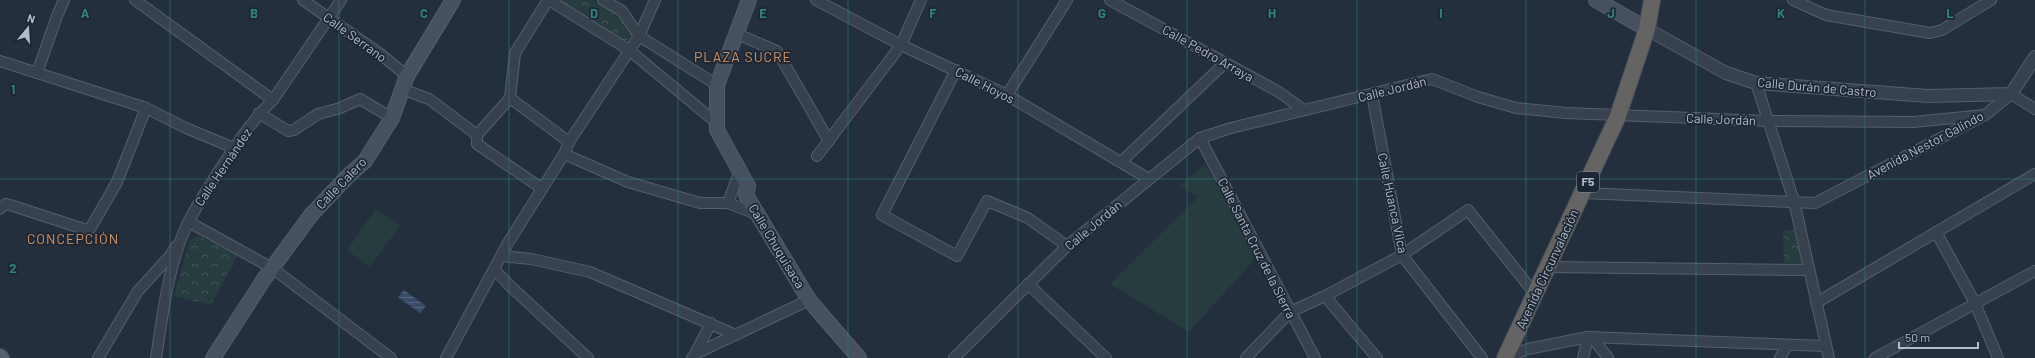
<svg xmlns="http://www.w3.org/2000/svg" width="2035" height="358" font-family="Barlow,sans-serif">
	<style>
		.forest { fill: url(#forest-crowns) }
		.pitch { fill: #263c3f }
		.water { fill: url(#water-rules) }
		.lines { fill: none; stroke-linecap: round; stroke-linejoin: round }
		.minor-casing { stroke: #565f6c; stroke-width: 12 }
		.tertiary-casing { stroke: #565f6c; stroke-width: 14 }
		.secondary-casing { stroke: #565f6c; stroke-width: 16 }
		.primary-casing { stroke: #414a57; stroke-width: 18 }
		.trunk-casing { stroke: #434c59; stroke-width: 18 }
		.minor { stroke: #38414e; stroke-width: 10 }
		.tertiary { stroke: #38414e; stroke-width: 12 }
		.secondary { stroke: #465061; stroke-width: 14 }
		.primary { stroke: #56606e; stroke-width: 16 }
		.trunk { stroke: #656462; stroke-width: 16 }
		.grid { fill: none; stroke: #308480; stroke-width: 1; stroke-opacity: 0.55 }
		.labels { text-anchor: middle; stroke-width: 3.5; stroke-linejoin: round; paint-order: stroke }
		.shield { fill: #1d2633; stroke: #878f9c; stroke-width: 1 }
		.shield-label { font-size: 12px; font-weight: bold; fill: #b4bcc9 }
		.street-label { font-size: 13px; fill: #b4bcc9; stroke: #1d2633 }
		.neighbourhood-label { font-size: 14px; letter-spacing: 1px; fill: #d59563; stroke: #1d2633 }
		.grid-label { font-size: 13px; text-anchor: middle; font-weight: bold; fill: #308480; stroke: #1d2633; stroke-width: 3.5; stroke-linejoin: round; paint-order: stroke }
	</style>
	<defs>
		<pattern id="forest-crowns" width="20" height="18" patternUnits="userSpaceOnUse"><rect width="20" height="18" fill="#263c3f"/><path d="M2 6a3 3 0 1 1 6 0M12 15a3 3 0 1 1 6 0" fill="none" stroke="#435659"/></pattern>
		<pattern id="water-rules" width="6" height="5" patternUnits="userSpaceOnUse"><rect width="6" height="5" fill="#394c67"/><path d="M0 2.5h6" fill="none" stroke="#53647b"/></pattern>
	</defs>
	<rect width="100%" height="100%" fill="#242f3e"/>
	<g class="forest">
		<path d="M559 0H592L617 15 630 31V37L627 41 622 42Z"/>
		<path d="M1794 230 1802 264 1784 263 1783 231Z"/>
		<path d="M199 236 238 255 211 305 174 296 190 240Z"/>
	</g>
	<g class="pitch">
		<path d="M1205 164 1257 257 1189 332 1110 284 1198 197 1179 186Z"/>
		<path d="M376 209 400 226 370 267 347 250Z"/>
	</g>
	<path class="water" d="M404 290 426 306 420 313 398 297Z"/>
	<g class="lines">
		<g class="minor-casing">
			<g id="minor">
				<path d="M135 0 273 100"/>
				<path d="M303 0 379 53 407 76"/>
				<path d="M548 0 515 53 510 98 569 142"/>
				<path d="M549 0 629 50 718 124"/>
				<path d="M603 0 622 11 639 36 717 85"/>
				<path d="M816 0 901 45 1007 95 1149 179"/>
				<path d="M1110 0 1279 92 1304 110"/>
				<path d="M1793 0 1826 15 1930 33 1942 30 1991 0"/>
				<path d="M737 34 777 51 829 141"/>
				<path d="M0 61 146 108 186 128 234 148"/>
				<path d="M956 70 882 215 957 256 987 201 1028 218 1067 246"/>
				<path d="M37 73 57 16 64 0"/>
				<path d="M1756 83 1794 201 1829 358"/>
				<path d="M402 89 429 99 477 135V144L541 188"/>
				<path d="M1372 94 1402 255 1482 358"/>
				<path d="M1007 95 1067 0"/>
				<path d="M259 113 288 131 294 130 318 114 340 108 360 99 392 118"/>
				<path d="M477 135 510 98"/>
				<path d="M1200 138 1315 358"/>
				<path d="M564 154 628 182 700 203H728L759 215"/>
				<path d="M817 156 901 45 921 0"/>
				<path d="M1121 162 1225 63"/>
				<path d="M1583 193 1815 203 1985 115 2011 94 2035 109"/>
				<path d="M728 203 740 170"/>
				<path d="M0 209 6 204 10 205 87 230 90 229 117 182 146 108"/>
				<path d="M189 222 272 268 391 358"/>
				<path d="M1936 232 1975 303 1998 358"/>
				<path d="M502 256 531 259 590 272 736 335"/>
				<path d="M1548 267 1808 270"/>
				<path d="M495 270 510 286 588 358"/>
				<path d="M1028 284 1106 358"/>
				<path d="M1325 296 1377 358"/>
				<path d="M1816 303 2035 174"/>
				<path d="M1592 337 1608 358"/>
				<path d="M695 354 711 323"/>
				<path d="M98 358 138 291 170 256 176 246"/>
				<path d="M156 358C162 319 167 276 181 239 190 214 205 194 218 172 235 147 251 121 273 100L341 0"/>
				<path d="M446 358 508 243 564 154 569 142 639 36 655 0"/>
				<path d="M692 358 695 354 809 300"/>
				<path d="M954 358 1067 246 1200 138 1231 128 1432 79 1478 97 1516 108 1566 113 1769 121 1913 122 1985 115"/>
				<path d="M1246 358 1290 312 1325 296 1402 255 1468 210 1535 294"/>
				<path d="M1504 358 1528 349 1588 337 1825 346"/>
				<path d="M1583 358 1588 337"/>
				<path d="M1780 358 1787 345"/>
				<path d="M1875 358 2035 271"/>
			</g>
		</g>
		<g class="tertiary-casing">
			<path id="tertiary" d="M1647 29 1726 73 1756 83 1928 96 2011 94 2035 57"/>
		</g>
		<g class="secondary-casing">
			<g id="secondary">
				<path d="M749 0 717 85V130L748 186 746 195 809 300 859 358"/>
				<path d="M1596 0 1647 29"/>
				<path d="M213 358 264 279 311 215 348 176 365 161 392 118 407 76 453 0"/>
			</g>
		</g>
		<g class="primary-casing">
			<path id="primary" d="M0 357 1 358"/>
		</g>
		<g class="trunk-casing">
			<path id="trunk" d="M1505 358 1618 116 1647 29 1652 0"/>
		</g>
		<use href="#minor" class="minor"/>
		<use href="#tertiary" class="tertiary"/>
		<use href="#secondary" class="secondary"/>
		<use href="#primary" class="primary"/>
		<use href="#trunk" class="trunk"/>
	</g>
	<path class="grid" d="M170 0V358M339 0V358M509 0V358M678 0V358M848 0V358M1018 0V358M1187 0V358M1357 0V358M1526 0V358M1696 0V358M1865 0V358M0 179H2035"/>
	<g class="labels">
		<rect class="shield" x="1577" y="172" width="22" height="20" rx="3"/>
		<g class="shield-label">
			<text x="1588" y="186">F5</text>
		</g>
		<g class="street-label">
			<text transform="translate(355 37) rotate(36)" y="5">Calle Serrano</text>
			<text transform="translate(1208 53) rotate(29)" y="5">Calle Pedro Arraya</text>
			<text transform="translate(985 85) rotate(27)" y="5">Calle Hoyos</text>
			<text transform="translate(1817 87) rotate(5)" y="5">Calle Durán de Castro</text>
			<text transform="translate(1392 89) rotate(-14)" y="5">Calle Jordán</text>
			<text transform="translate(1721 119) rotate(2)" y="5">Calle Jordán</text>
			<text transform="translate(1925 145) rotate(-28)" y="5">Avenida Nestor Galindo</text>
			<text transform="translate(223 167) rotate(-56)" y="5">Calle Hernández</text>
			<text transform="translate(341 183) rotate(-46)" y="5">Calle Calero</text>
			<text transform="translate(1393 203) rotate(78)" y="5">Calle Huanca Vilca</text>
			<text transform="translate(1093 225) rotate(-40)" y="5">Calle Jordán</text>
			<text transform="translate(777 246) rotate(59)" y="5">Calle Chuquisaca</text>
			<text transform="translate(1257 248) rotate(63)" y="5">Calle Santa Cruz de la Sierra</text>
			<text transform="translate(1547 269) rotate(-65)" y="5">Avenida Circunvalación</text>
		</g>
		<g class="neighbourhood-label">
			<text x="743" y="62">PLAZA SUCRE</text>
			<text x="73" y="244">CONCEPCIÓN</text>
		</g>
	</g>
	<g class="grid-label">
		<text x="85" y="18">A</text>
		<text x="254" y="18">B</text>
		<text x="424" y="18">C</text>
		<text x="594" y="18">D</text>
		<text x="763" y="18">E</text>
		<text x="933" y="18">F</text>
		<text x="1102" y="18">G</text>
		<text x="1272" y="18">H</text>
		<text x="1441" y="18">I</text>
		<text x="1611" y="18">J</text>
		<text x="1781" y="18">K</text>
		<text x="1950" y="18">L</text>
		<text x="13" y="94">1</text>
		<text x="13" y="273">2</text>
	</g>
	<g transform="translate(28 28) rotate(18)" stroke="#1d2633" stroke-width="3" paint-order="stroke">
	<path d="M0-3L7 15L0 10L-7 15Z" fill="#b4bcc9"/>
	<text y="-6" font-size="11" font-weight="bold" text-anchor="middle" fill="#b4bcc9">N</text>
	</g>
	<path d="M1899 342v6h79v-6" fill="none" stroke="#b4bcc9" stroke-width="2"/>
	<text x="1905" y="342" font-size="12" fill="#b4bcc9" stroke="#1d2633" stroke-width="3" paint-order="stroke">50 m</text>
</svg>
